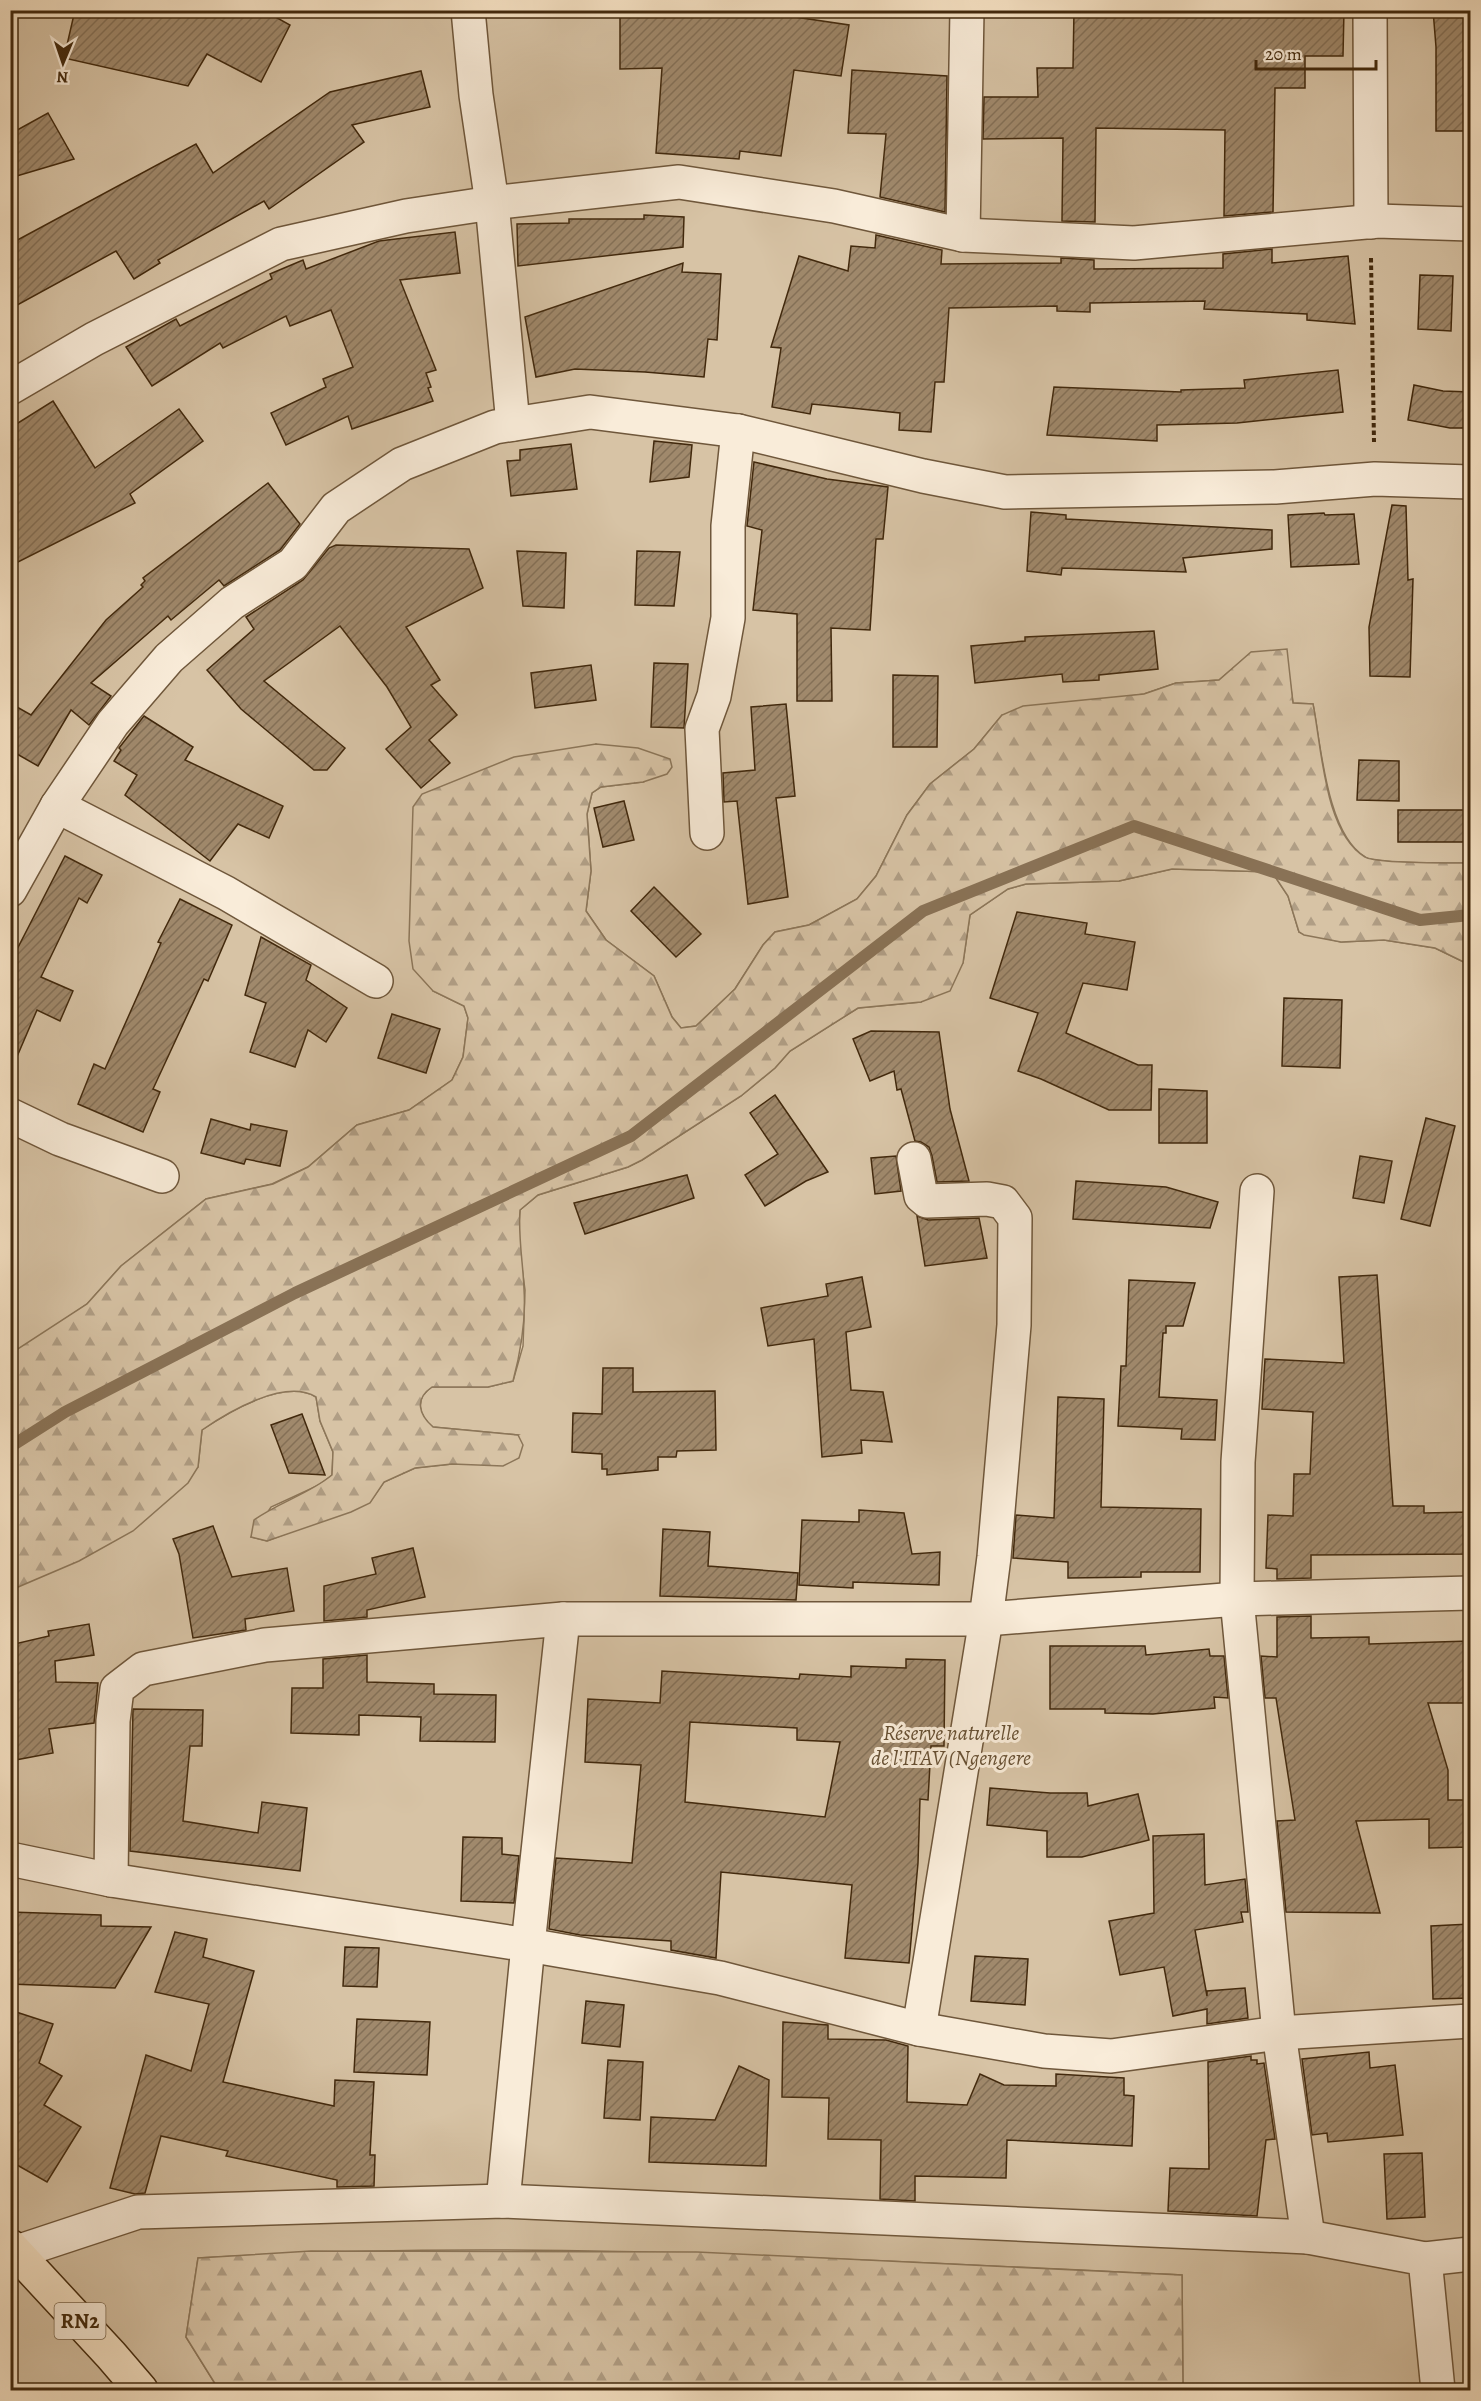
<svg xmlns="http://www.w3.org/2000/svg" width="1481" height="2401" font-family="Alegreya,serif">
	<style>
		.green { fill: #d7c3a5; stroke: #8c7659; stroke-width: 1.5 }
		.forest { fill: url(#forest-firs); stroke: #8c7659; stroke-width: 1.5 }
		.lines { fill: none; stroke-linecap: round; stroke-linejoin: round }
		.stream { stroke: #897256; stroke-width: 12 }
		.building { fill: url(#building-hatch); stroke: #42290d; stroke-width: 1.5; fill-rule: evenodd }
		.minor-casing { stroke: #6f573b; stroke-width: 36 }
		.tertiary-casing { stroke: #6f573b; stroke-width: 36 }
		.trunk-casing { stroke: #42290d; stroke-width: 36 }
		.path { stroke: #42290d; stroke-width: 4; stroke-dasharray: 4.5 3; stroke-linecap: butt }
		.minor { stroke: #f9ecd9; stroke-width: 33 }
		.tertiary { stroke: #f9ecd9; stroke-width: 33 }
		.trunk { stroke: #f6e2c4; stroke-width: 33 }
		.labels { text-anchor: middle; stroke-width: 6; stroke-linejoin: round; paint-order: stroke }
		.shield { fill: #f9ecd9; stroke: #79644a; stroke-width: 1.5 }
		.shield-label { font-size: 21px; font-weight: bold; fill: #42290d }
		.park-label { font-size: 22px; font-style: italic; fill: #675033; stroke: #f9ecd9 }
	</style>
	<defs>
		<pattern id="forest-firs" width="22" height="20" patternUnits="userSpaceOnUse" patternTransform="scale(1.5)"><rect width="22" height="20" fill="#d7c3a5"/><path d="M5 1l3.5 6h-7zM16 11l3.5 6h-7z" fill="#b09e85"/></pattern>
		<pattern id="building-hatch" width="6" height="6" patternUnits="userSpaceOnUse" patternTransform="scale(1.5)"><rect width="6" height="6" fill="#a0896c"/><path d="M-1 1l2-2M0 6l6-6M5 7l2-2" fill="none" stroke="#847057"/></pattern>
	</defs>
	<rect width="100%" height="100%" fill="#f6e2c4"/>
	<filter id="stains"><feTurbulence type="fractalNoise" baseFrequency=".00333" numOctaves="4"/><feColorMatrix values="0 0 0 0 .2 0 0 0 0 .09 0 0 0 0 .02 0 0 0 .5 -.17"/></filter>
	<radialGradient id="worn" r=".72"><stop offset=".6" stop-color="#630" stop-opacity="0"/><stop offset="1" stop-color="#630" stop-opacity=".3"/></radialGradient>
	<g class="green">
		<path d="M11 11H1470V863C1454 863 1376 864 1365 857 1327 834 1321 746 1313 704L1293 703 1290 682 1252 652 1219 680 1176 683 1144 694 1002 715 974 749 930 784 907 815 876 876 857 899 809 925 775 932 763 945 735 989 696 1026 681 1028 672 1017 654 976 606 940 586 911 591 871 587 814 592 793 601 787 643 782 596 744 433 991 464 1006 468 1018 463 1057 452 1080 409 1110 357 1125 308 1167 272 1184 206 1199 121 1266 87 1304 11 1356Z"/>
		<path d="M1172 869 1272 872 1288 896 1299 932 1341 942 1384 940 1435 948 1470 965V2390H1183L1182 2275C854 2260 525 2238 198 2258L186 2337 219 2390H11V1590L198 1467 202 1430C228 1412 285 1378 316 1397L320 1421 333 1452 332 1475 319 1485 271 1507 251 1537 267 1541 370 1502 384 1482 415 1468 452 1464 518 1435 433 1427C419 1415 414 1399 432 1387H488L513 1381 523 1346 525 1290 518 1238 520 1210 538 1195 628 1167 642 1160 741 1096 775 1068 790 1051 858 1008 921 1002 963 963 970 915 1008 889 1026 884 1119 881Z"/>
	</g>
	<g class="forest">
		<path d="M1287 649 1293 703 1313 704C1322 748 1324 832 1365 857 1375 864 1454 863 1470 863V965L1435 948 1384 940 1341 942 1304 935 1299 932 1288 896 1272 872 1172 869 1119 881 1026 884 1008 889 970 915 963 963 950 991 921 1002 858 1008 790 1051 775 1068 741 1096 642 1160 628 1167 538 1195 520 1210C518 1237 523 1262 524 1289 526 1320 521 1351 513 1381L488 1387H432C414 1399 419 1415 433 1427L518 1435 523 1445 519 1458 503 1466 452 1464 415 1468 384 1482 370 1503 351 1512 267 1541 251 1537 254 1520C279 1502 309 1494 332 1475L333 1452 320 1421 316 1397C285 1378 228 1412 202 1430L198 1467 188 1483 133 1531 79 1561 11 1590 10 1356 13 1352 87 1304 121 1266 206 1199 273 1184 308 1167 357 1125 409 1110 452 1080 463 1057 468 1018 464 1006 433 991 413 969 409 941 413 807 422 794 514 757 596 744 638 748 670 759 672 767 667 774 643 782 601 787 592 793 587 814 591 871 586 911 606 940 654 976 672 1017 681 1028 696 1026 735 989 763 945 775 932 809 925 857 899 876 876 907 815 930 784 974 749 1002 715 1023 706 1144 694 1176 683 1219 680 1251 652Z"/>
		<path d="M311 2251 697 2252 1182 2275 1183 2390H219L186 2337 198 2258Z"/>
	</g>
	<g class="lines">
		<path class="stream" d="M10 1447 65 1412 295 1293 631 1136 923 911 1134 826 1420 920 1470 915"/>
	</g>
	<g class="building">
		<path d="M75 10H263L290 25 261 82 207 54 188 86 64 58Z"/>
		<path d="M620 10H775V14L849 25 841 76 794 70 781 156 740 151 739 159 656 153 662 68 620 69Z"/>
		<path d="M1074 10H1344L1343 56H1305V88H1275L1273 212 1224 216 1225 130 1096 128 1095 222 1062 221 1063 138 983 139 984 97H1038L1037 68H1073Z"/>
		<path d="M1433 10H1470V131H1436V47Z"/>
		<path d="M852 70 947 76 945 212 880 197 886 134 848 133Z"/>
		<path d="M421 71 430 107 352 125 364 142 269 209 264 201 158 260 160 263 134 279 116 251 10 309V244L196 144 213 173 330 92Z"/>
		<path d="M48 113 74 159 10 178V134Z"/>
		<path d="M644 215 684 217 683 247 518 266 517 224 569 223V219H644Z"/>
		<path d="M455 232 460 273 400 280 436 370 426 373 431 387 428 388 433 401 352 429 348 416 286 445 271 413 326 387 323 379 353 367 331 310 290 326 286 316 223 348 220 343 152 386 126 347 176 319 180 326 272 279 270 274 303 260 306 269 379 241Z"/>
		<path d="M876 235 942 250 941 264 1061 263V258L1094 260V269L1223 268V254L1272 249V263L1348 256 1355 324 1307 320V314L1204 309 1205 301 1090 303V312L1057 311V306L949 308 944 382H935L931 432 899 430 900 413 812 404 810 414 772 407 781 348 771 347 799 256 848 271 851 246 875 248Z"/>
		<path d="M683 263 682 272 721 274 717 340 708 339 704 377 645 372 575 369 536 377 525 317Z"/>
		<path d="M1420 275 1453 276 1451 331 1418 329Z"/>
		<path d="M1338 370 1343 412 1237 423 1157 425V441L1047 435 1054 387 1181 392V390L1245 388 1244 380Z"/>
		<path d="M1414 385 1443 391 1470 392V428H1450L1408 420Z"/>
		<path d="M53 401 95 468 179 409 203 441 130 494 135 503 10 566V428Z"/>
		<path d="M654 441 692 445 689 477 650 482Z"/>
		<path d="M571 444 577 489 511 496 507 461 520 460V450Z"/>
		<path d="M754 462 827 479 888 487 883 539H876L870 630 831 628 832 701H797V614L753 610 762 530 747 526Z"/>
		<path d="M268 483 300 524 280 550 224 586 219 580 171 620 168 616 91 683 111 696 89 725 71 710 38 766 10 750V703L31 715 106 620 143 587 141 585 145 581 143 578Z"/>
		<path d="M1392 505 1406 506 1408 580 1413 579 1410 677 1370 676 1369 627Z"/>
		<path d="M1031 512 1066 515V519L1272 530V549L1183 558 1186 572 1062 568 1061 575 1027 571Z"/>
		<path d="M1324 513 1325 515 1354 514 1359 564 1291 567 1288 515Z"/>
		<path d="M336 545 469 549 483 588 406 627 440 680 431 685 457 715 429 740 450 763 421 788 386 749 411 727 387 687 340 626 264 681 345 748 327 770H314L241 709 207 670 254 629 246 617 303 580 329 548Z"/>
		<path d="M517 551 566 553 564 608 523 606Z"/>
		<path d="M637 551 680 552 674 606 635 605Z"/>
		<path d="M1154 631 1158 669 1099 675V680L1063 682 1062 674 975 683 971 646 1025 641V637Z"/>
		<path d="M654 663 688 664 684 728 651 727Z"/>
		<path d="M591 665 596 700 535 708 531 673Z"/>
		<path d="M893 675 938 676 937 747H893Z"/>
		<path d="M786 704 795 796 776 798 788 897 748 904 737 801 724 802 723 773 755 770 751 707Z"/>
		<path d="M144 716 193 747 185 760 283 806 269 838 238 824 210 861 125 795 137 775 114 761 121 750 119 748Z"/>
		<path d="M1359 760 1399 761V801L1357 800Z"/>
		<path d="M624 801 634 840 603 847 594 808Z"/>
		<rect x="1398" y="810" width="72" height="32"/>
		<path d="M65 856 102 875 87 903 79 898 41 977 73 991 60 1021 37 1010 10 1073V963Z"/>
		<path d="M654 887 701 934 676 957 631 911Z"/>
		<path d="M180 899 232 925 208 981 204 979 153 1089 160 1092 143 1132 78 1104 94 1064 105 1069 161 943 158 942Z"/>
		<path d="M1017 912 1087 923 1085 934 1135 942 1127 990 1083 983 1066 1033 1138 1065H1152L1151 1110H1109L1041 1079 1018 1071 1038 1013 990 998Z"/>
		<path d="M261 937 311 965 306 980 347 1008 326 1042 308 1030 295 1067 250 1052 266 1003 245 995Z"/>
		<path d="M1284 998 1342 1000 1340 1068 1282 1066Z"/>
		<path d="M392 1014 440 1029 426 1073 378 1058Z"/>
		<path d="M871 1031 939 1032 950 1109 969 1181 937 1182 932 1156 929 1147 921 1142 915 1141 901 1089 897 1090 894 1071 870 1081 853 1039Z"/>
		<path d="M1159 1089 1207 1091V1143H1159Z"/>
		<path d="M775 1095 828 1172 806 1181 765 1206 745 1175 778 1154 750 1113Z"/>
		<path d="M1426 1118 1455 1126 1430 1226 1401 1219Z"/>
		<path d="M211 1119 250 1130 251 1124 287 1131 280 1166 246 1159 244 1164 201 1153Z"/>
		<path d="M896 1156 901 1191 875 1194 871 1158Z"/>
		<path d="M1360 1156 1392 1161 1384 1203 1353 1198Z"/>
		<path d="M687 1175 694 1198 585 1234 574 1203Z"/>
		<path d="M1076 1181 1166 1187 1218 1202 1210 1228 1073 1219Z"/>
		<path d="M917 1216 928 1220 979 1218 987 1258 925 1266Z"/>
		<path d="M1377 1275 1393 1506H1424V1513L1470 1512V1554L1311 1555V1578L1277 1579V1569L1266 1568 1268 1515 1293 1516 1294 1474H1310L1313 1412 1262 1409 1265 1359 1344 1363 1339 1277Z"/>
		<path d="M862 1277 871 1327 846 1332 851 1390 883 1392 892 1442 861 1440 862 1453 822 1457 814 1339 768 1346 761 1308 828 1296 826 1284Z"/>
		<path d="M1129 1280 1195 1283 1183 1326H1166V1333H1163L1159 1397 1217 1400 1215 1440 1181 1439 1182 1429 1118 1426 1121 1366H1126Z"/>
		<path d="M603 1368H633V1392L715 1391 716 1450 677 1451 676 1457H658V1470L607 1475V1469H602V1454L572 1452 573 1413 602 1414Z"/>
		<path d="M1058 1397 1104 1399 1101 1507 1201 1509 1200 1572H1141V1577L1068 1578V1562L1013 1558 1016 1515 1054 1518Z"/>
		<path d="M302 1414 325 1475 289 1473 271 1425Z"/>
		<path d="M859 1510 904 1513 912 1554 940 1552 939 1585 853 1582V1588L799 1585 802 1520 859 1522Z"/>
		<path d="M213 1526 232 1577 287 1568 294 1611 245 1619 246 1630 193 1638 179 1554 173 1539Z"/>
		<path d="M663 1529 710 1532 708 1566 798 1573 796 1600 660 1596Z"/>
		<path d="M413 1548 425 1597 367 1610V1617L324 1621V1586L376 1574 372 1558Z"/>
		<path d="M1311 1616V1638L1369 1637V1644L1470 1641V1703H1428L1448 1770V1800H1470V1847L1429 1848V1819L1356 1821 1380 1913 1286 1912 1277 1821 1295 1820 1276 1698H1265L1261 1656 1277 1657V1617Z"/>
		<path d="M89 1624 94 1655 55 1661 56 1682 98 1683 94 1723 49 1729 53 1753 10 1761V1645L49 1636 48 1631Z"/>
		<path d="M1050 1646H1145L1146 1655 1209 1649 1210 1656H1224L1228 1698 1214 1697 1215 1708 1153 1714 1105 1713V1709H1050Z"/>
		<path d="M367 1655V1682L434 1684V1694L496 1695 495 1742 420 1741 421 1717 359 1715V1735L291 1733 292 1688H323V1659Z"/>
		<path d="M906 1659 945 1660 944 1746H931L928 1800 920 1799 918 1863 909 1963 845 1958 852 1885 721 1872 716 1958 671 1950V1941L580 1935 549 1929 556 1858 632 1863 641 1765 585 1762 588 1699 660 1703 662 1671 799 1679 800 1674 851 1677V1666L906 1668ZM690 1722 797 1728V1740L840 1742 825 1817 685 1802Z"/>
		<path d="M133 1709 203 1710 202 1746H190L183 1821 258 1833 262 1802 307 1808 300 1871 130 1851Z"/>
		<path d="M990 1788 1050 1793H1087L1088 1806 1138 1794 1149 1840 1082 1857H1047V1831L987 1825Z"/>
		<path d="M1204 1834 1205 1885 1245 1879 1248 1912H1241L1243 1922 1195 1930 1207 1996V1991L1245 1988 1248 2018 1207 2024V2009L1173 2016 1164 1967 1120 1975 1109 1921 1154 1913 1153 1836Z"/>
		<path d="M463 1837 502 1838V1854L519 1856 514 1903 461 1901Z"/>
		<path d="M10 1912 101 1915V1926L151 1927 115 1988 10 1984Z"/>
		<path d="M1470 1924V1998L1433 1999 1431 1926Z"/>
		<path d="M175 1932 207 1939 203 1957 254 1971 223 2082 334 2106 335 2080 374 2082 370 2155H375L374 2186 337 2187V2180L226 2156 228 2151 161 2136 145 2193 135 2194 110 2188 146 2055 191 2071 209 2004 155 1992Z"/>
		<path d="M345 1947 379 1948 377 1987 343 1986Z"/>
		<path d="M975 1956 1028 1959 1025 2005 971 2001Z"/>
		<path d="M586 2001 624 2005 620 2047 582 2043Z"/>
		<path d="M10 2010 53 2024 39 2063 62 2076 44 2105 81 2127 47 2182 10 2161Z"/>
		<path d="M357 2019 430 2022 427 2075 354 2072Z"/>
		<path d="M783 2022 828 2025V2039L886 2040 908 2046 907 2102 967 2105 980 2074 1004 2085 1056 2086V2074L1124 2078V2095L1134 2096 1132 2146 1007 2140 1006 2178 915 2176V2201L880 2199 881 2140 828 2139 829 2098 782 2097Z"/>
		<path d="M1369 2052 1370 2068 1395 2065 1403 2135 1328 2142 1327 2133 1312 2135 1302 2059Z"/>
		<path d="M1251 2056V2060H1257V2064L1264 2063 1275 2139 1266 2140 1257 2216 1168 2211 1170 2168 1209 2169 1208 2062Z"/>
		<path d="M608 2060 643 2062 640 2120 604 2118Z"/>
		<path d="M739 2066 769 2080 766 2166 649 2162 651 2117 715 2120Z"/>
		<path d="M1422 2153 1425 2217 1387 2219 1384 2154Z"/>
	</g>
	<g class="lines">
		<g class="minor-casing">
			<g id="minor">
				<path d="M468 10 476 95 492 203 513 424"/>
				<path d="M1370 10 1371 222"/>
				<path d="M963 235 967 10"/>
				<path d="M10 388 94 339 281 244 406 216 492 203 679 182 834 206 963 235 1134 243 1377 221 1470 224"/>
				<path d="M57 806 226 893 376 981"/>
				<path d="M707 833 702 729 714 696 728 618V526L738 431"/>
				<path d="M10 890 57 806 113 723 169 658 232 603 293 564 336 508 402 464 495 427 590 412 738 431 923 476 1005 492 1275 487 1375 479 1470 482"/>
				<path d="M10 1115 60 1139 162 1176"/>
				<path d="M914 1159 921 1196 927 1201 987 1199 1003 1202 1015 1218 1014 1325 994 1557 986 1619 919 2029"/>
				<path d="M1257 1191 1238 1462 1237 1599 1279 2033 1308 2237"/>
				<path d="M10 1859 111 1880 528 1945 720 1978 919 2029 1044 2051 1111 2056 1279 2033 1470 2021"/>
				<path d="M111 1880 113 1721 117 1689 143 1669 265 1645 563 1619H986L1237 1599 1470 1593"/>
				<path d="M503 2201 528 1945 563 1619"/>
				<path d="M1425 2259 1470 2254"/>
			</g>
		</g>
		<g class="tertiary-casing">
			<path id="tertiary" d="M17 2252 138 2212 503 2201 1308 2237 1425 2259 1438 2390"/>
		</g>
		<g class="trunk-casing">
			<path id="trunk" d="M10 2246 111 2355 141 2390"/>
		</g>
		<path class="path" d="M1371 258 1374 442"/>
		<use href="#minor" class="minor"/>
		<use href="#tertiary" class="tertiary"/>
		<use href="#trunk" class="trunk"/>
	</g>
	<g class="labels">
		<rect class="shield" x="54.5" y="2303" width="51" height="36" rx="4.5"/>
		<g class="shield-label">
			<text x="80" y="2328">RN2</text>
		</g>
		<g class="park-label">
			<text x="951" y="1740">Réserve naturelle<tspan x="951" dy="25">de l'ITAV (Ngengere</tspan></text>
		</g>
	</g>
	<rect width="1481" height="2401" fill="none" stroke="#f6e2c4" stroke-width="36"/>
	<rect x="12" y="12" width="1457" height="2377" fill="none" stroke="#42290d" stroke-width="3"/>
	<rect x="18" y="18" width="1445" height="2365" fill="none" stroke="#42290d" stroke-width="1.5"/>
	<g transform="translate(63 63) rotate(182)" stroke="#f9ecd9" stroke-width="4.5" paint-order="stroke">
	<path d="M0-4.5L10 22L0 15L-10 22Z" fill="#42290d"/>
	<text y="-9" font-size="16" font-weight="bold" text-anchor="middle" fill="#42290d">N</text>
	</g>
	<path d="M1256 60v9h120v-9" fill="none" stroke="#42290d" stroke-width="3"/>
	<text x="1265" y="60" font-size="18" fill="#42290d" stroke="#f9ecd9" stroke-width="4.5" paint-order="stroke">20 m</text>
	<rect width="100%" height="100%" filter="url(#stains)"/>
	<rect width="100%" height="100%" fill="url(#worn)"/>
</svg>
